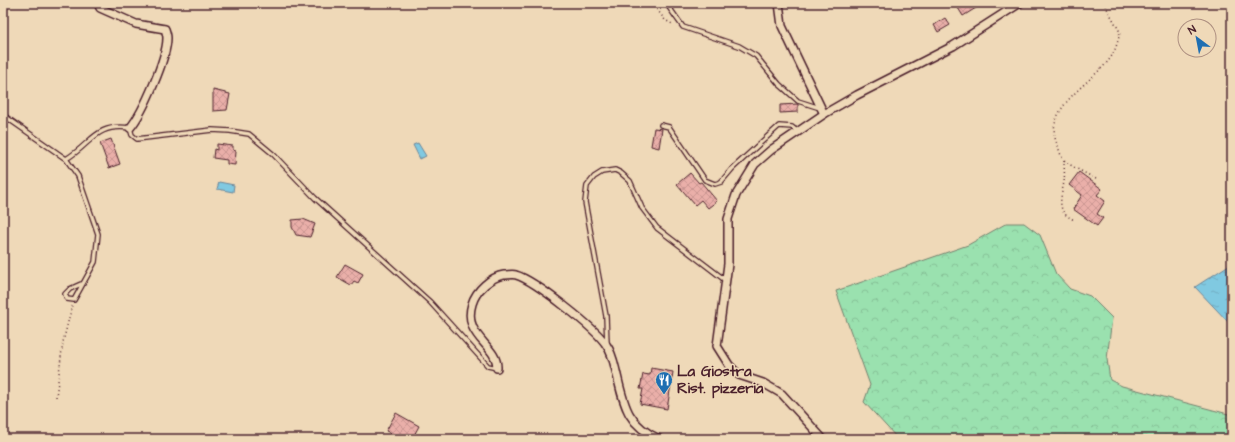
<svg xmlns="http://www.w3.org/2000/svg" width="1235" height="442" font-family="'Architects Daughter',sans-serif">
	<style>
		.forest { fill: url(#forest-crowns); stroke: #72806d }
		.water { fill: url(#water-ripples); stroke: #6a8598 }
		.building { fill: url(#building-cross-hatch); stroke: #4a1f2b }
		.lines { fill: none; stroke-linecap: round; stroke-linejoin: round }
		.service-casing { stroke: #4a1f2b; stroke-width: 6 }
		.minor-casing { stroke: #4a1f2b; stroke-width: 10 }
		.path { stroke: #4a1f2b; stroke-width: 1.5; stroke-dasharray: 1 3; stroke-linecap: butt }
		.service { stroke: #efd9b8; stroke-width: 3.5 }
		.minor { stroke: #efd9b8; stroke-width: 7 }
		.labels { text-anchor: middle; stroke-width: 3; stroke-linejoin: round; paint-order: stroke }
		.poi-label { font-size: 15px; font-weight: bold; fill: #4a1f2b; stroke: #efd9b8; text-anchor: start }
	</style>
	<defs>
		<pattern id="forest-crowns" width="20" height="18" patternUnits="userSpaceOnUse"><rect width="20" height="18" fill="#9ae1af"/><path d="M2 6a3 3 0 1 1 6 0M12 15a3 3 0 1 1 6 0" fill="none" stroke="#86c197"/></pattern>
		<pattern id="water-ripples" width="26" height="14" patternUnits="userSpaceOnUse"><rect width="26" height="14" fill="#80c9e1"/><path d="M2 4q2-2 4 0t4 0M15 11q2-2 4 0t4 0" fill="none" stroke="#70acc1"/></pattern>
		<pattern id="building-cross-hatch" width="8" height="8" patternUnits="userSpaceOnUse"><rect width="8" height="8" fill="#eaafa9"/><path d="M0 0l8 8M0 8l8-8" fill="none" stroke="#ca9692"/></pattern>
	</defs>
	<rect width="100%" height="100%" fill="#efd9b8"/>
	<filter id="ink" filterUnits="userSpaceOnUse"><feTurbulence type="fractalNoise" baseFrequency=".025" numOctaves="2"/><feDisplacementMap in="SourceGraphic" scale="8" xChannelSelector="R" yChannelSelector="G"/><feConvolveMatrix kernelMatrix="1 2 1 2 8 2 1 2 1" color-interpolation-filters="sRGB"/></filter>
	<g filter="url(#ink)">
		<path class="forest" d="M1007 223H1024L1040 235 1056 274 1070 289 1090 296 1112 318 1107 359 1110 380 1122 386 1232 415V439H898L864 402 870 385 836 291 968 245Z"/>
		<g class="water">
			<path d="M418 143 426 156 420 159 413 145Z"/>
			<path d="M219 182 234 185 233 192 217 189Z"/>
			<path d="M1232 263V326L1195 287Z"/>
		</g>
		<g class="building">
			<path d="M955 3H984L963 16Z"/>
			<path d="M945 18 950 25 938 32 934 25Z"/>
			<path d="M213 90 230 94 227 110 213 111Z"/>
			<path d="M798 104V112L780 113V105Z"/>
			<path d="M654 128 662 129 659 148 651 146Z"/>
			<path d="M111 139 120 164 109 168 100 143Z"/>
			<path d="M217 144 233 146V150L236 151 235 165 227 164V160L213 158 214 149 217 150Z"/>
			<path d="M1079 172 1102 189 1097 195 1105 201 1097 214 1103 218 1097 226 1073 209 1082 195 1069 185Z"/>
			<path d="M690 173 699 183 701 182 717 201 708 208 701 200 695 205 677 184Z"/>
			<path d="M303 219 315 224 310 237 296 235 292 227V220Z"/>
			<path d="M345 264 363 274 358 283 354 281 351 285 337 277Z"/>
			<path d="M651 368 673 372 667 409 640 404 643 389H640L643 374 650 375Z"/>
			<path d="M396 413 419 426 412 439 400 434 398 437 386 431Z"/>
		</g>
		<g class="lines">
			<g class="service-casing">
				<g id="service">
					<path d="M666 3 683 27 739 46 756 56 779 84 798 101 820 108"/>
					<path d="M3 115 66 159 78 176 98 234 95 262 74 300 67 299 65 294 70 289 81 284"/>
					<path d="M661 125 669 127 705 180 715 184 721 182 732 169 779 126 792 127 798 132"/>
					<path d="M66 159C92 144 95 123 130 128L132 135 137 139 212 130 230 131 249 134 273 154 315 198 430 302 488 366 497 368"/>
					<path d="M607 344 606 316 585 202 587 186 594 177 602 172 615 170 621 173 630 181 642 208 657 228 725 280"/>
				</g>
			</g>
			<g class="minor-casing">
				<g id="minor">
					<path d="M98 3 100 8 136 24 165 29C166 32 167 35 167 38 167 58 143 113 130 128"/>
					<path d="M779 3 782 26 824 114"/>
					<path d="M497 368C498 345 462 337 472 304 476 290 491 277 504 275 508 275 513 274 516 275 534 280 598 330 607 346 612 353 614 363 616 371 624 404 626 424 659 439"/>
					<path d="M823 439 782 394 763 383 739 375 729 365 717 346 728 264V219L736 195 755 164 771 150 824 114 857 95 953 46 1020 3"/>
				</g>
			</g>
			<g class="path">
				<path d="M617 3H626"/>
				<path d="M652 3 665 20 674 25"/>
				<path d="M1064 160C1064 167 1065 175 1064 182 1061 198 1055 213 1075 220"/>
				<path d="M1096 179C1086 173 1073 168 1064 160 1061 157 1059 150 1058 146 1040 110 1091 83 1109 60 1115 52 1118 42 1120 32L1104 3"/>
				<path d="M56 397 63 342 72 306"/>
			</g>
			<use href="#service" class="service"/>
			<use href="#minor" class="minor"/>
		</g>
	</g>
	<defs>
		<g id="restaurant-pin" transform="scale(0.9)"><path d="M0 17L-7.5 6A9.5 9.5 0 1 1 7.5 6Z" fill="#1f6fb2" stroke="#efd9b8"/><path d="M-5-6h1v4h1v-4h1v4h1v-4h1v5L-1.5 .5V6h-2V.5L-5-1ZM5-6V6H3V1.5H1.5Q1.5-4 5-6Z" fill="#fff"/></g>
	</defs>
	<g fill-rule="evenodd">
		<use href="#restaurant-pin" x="664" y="380"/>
	</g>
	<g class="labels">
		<g class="poi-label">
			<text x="677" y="376">La Giostra<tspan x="677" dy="17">Rist. pizzeria</tspan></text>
		</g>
	</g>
	<rect width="1235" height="442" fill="none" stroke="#efd9b8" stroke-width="16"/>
	<rect x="8" y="8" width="1219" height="426" fill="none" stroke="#4a1f2b" stroke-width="1.5" filter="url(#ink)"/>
	<g transform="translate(1197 38) rotate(328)"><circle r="19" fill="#efd9b8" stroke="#ad8f80"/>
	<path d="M0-3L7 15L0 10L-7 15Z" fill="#1f6fb2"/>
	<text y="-6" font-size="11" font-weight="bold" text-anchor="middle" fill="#4a1f2b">N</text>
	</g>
</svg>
